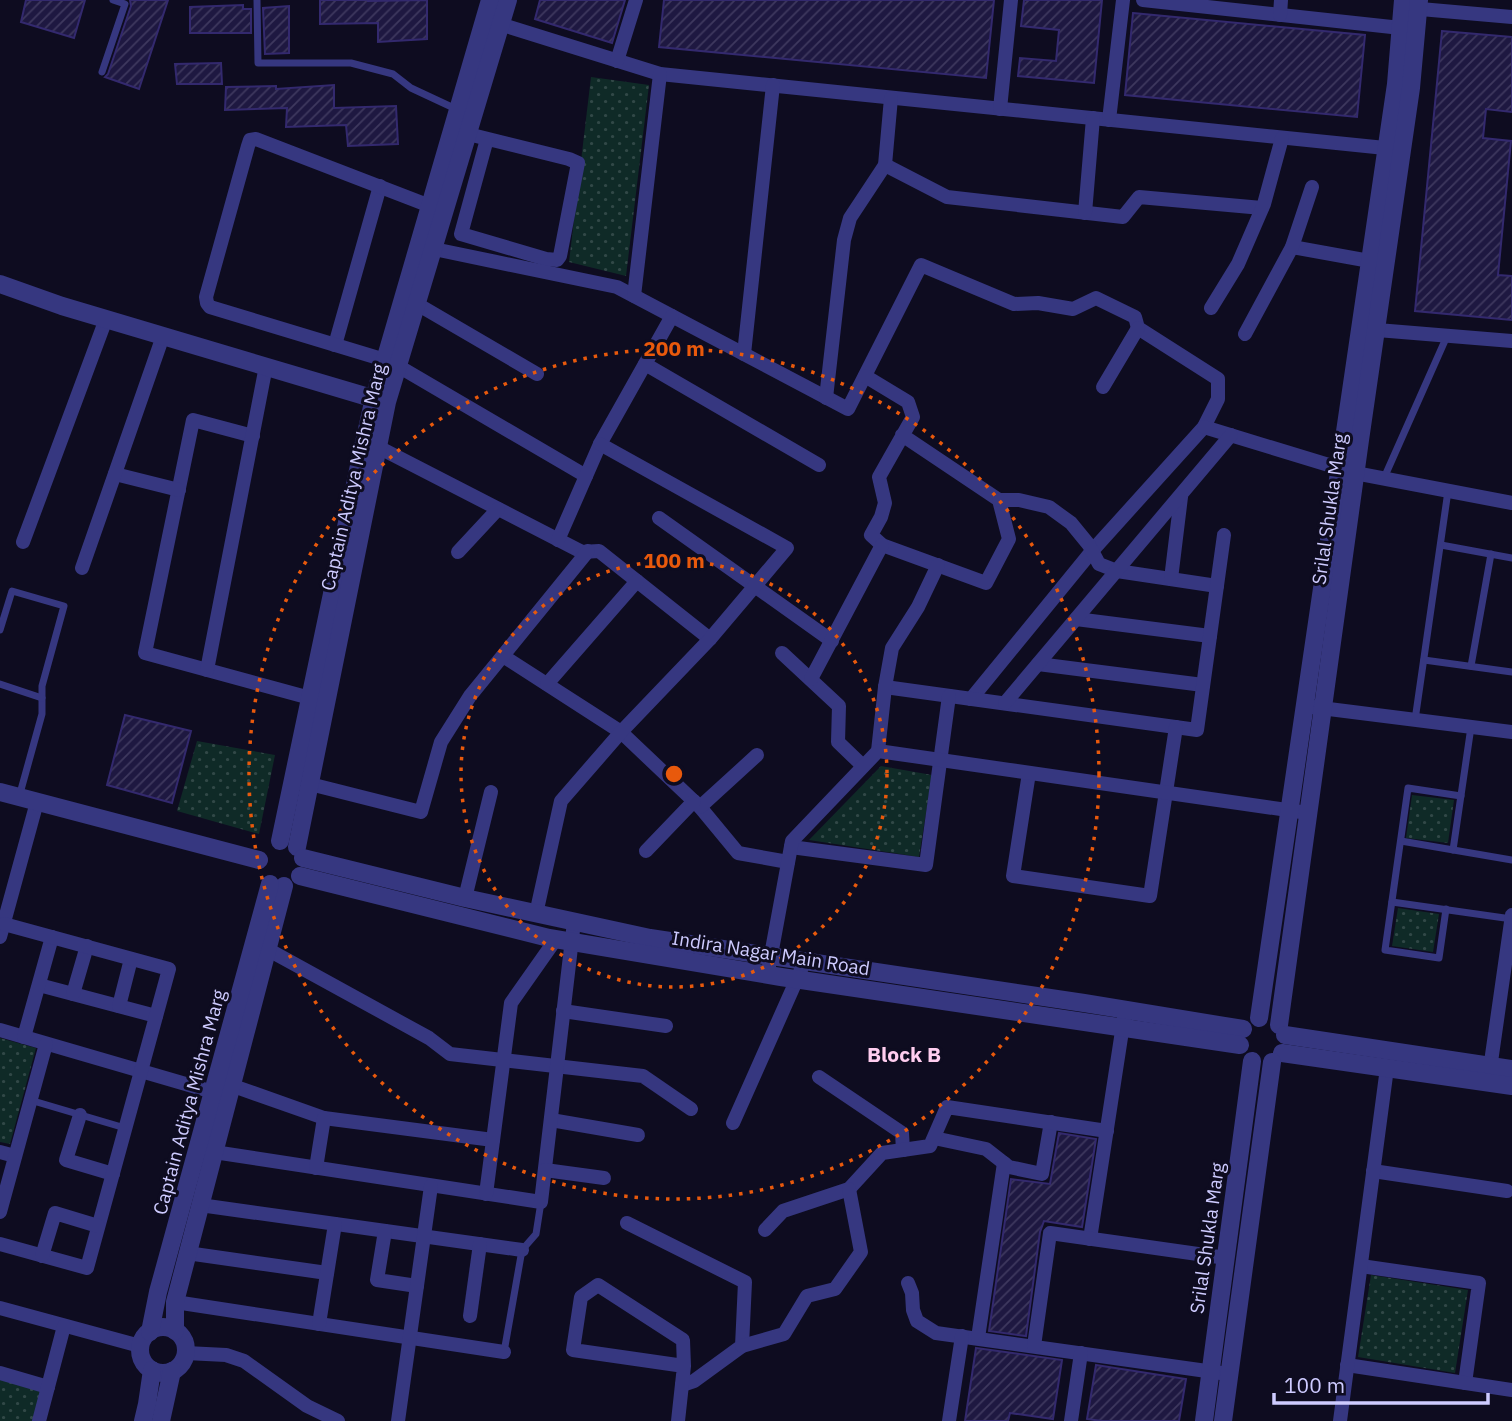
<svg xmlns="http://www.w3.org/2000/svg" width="1512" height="1421" font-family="'IBM Plex Sans',sans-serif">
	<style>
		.park { fill: url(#park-dots) }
		.building { fill: url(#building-hatch); stroke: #33296e; stroke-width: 2 }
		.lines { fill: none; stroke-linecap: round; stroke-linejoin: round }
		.service { stroke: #363780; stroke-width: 7 }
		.minor { stroke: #363780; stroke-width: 14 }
		.tertiary { stroke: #363780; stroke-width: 18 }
		.ring { fill: none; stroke: #e8590c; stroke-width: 3.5; stroke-dasharray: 3.5 7 }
		.labels { text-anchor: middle; stroke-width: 6; stroke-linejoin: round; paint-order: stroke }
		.street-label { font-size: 19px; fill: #cecbff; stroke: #0e0c20 }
		.neighbourhood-label { font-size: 21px; font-weight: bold; fill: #ffcdef; stroke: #0e0c20 }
		.centre { fill: #e8590c; stroke: #0e0c20; stroke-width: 3.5 }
		.ring-label { font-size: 21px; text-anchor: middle; font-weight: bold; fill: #e8590c; stroke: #0e0c20; stroke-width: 6; stroke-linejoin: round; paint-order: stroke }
	</style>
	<defs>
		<pattern id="park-dots" width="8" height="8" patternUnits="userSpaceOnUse" patternTransform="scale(1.75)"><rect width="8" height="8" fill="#0f2a27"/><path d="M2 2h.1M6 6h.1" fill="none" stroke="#314847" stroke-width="1.8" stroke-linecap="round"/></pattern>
		<pattern id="building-hatch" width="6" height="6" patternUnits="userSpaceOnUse" patternTransform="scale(1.75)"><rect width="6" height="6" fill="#1e1841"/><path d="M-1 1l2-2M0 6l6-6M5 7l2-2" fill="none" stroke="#3e385e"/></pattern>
	</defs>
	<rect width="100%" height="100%" fill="#0e0c20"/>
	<g class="park">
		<path d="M591 77 649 85 626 276 569 262Z"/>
		<path d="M197 741 275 755 259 834 177 811Z"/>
		<path d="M881 766 932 775 919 857 809 840Z"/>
		<path d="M1412 795 1454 800 1448 843 1406 838Z"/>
		<path d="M1398 908 1439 914 1433 952 1392 946Z"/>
		<path d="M0 1038 36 1048 10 1144 0 1142Z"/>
		<path d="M1371 1275 1468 1290 1455 1373 1358 1357Z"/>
		<path d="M0 1379 42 1390 33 1421H0Z"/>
	</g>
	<g class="building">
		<path d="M26 0H85L74 38 21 22Z"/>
		<path d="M130 0H168L139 89 105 77 108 74 131 6Z"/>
		<path d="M320 0H368V1L427 0V39L378 42V23L320 24Z"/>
		<path d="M540 0H625L612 43 535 19Z"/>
		<path d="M664 0H994L986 78 659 47Z"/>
		<path d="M1024 0H1102L1094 83 1018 76 1020 58 1056 61 1059 30 1021 26Z"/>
		<path d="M243 5V9H251V33H190V7Z"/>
		<path d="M289 6V53L265 54 263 8Z"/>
		<path d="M1133 13 1365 35 1357 117 1125 95Z"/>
		<path d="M1442 31 1512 37V112L1486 109 1483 138 1511 141 1498 275 1512 276V320L1415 311Z"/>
		<path d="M221 63 222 84H177L175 64Z"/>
		<path d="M334 85V108L396 106 398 144 348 146 346 125 286 127 287 108 225 110 226 87 276 86V89Z"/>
		<path d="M125 715 191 731 172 803 107 785Z"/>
		<path d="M1059 1133 1096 1139 1082 1227 1044 1221 1040 1232 1026 1336 989 1331 1011 1179 1050 1184Z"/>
		<path d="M976 1348 1062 1360 1053 1419 1010 1413 1008 1421H965Z"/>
		<path d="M1096 1365 1186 1379 1179 1421H1102L1087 1419Z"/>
	</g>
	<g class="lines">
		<g class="service">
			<path d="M257 0 258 63H351L393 74 411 88 456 109"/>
			<path d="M102 72 125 4 113 0"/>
			<path d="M1384 478 1447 336"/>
			<path d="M1441 545 1512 558"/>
			<path d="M0 630 12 591 64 606 42 686V714L19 797"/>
			<path d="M1424 660 1512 672"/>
			<path d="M1471 666 1491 554"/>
			<path d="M0 684 42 698"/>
			<path d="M1415 720 1448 491"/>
			<path d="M1401 841 1512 860"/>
			<path d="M1453 850 1471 727"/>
			<path d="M1392 902 1512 919"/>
			<path d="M1446 909 1439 958 1385 950 1408 788 1461 796"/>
			<path d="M30 1100 125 1128"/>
			<path d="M504 1352 522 1250 536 1234 541 1202"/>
		</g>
		<g class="minor">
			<path d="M1143 0 1410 29"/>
			<path d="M1409 8 1512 17"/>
			<path d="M1280 15 1281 0"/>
			<path d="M493 22 660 74 1395 149"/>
			<path d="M617 61 636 0"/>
			<path d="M1000 109 1011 0"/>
			<path d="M1109 120 1123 0"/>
			<path d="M468 134 569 159 578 163 560 256 557 260 546 259 461 234 487 139"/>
			<path d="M885 165 947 197 1123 217 1139 197 1262 208"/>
			<path d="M1085 213 1093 118"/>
			<path d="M1292 247 1381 263"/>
			<path d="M434 249 617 287 848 409 921 265 1014 304 1038 303 1073 309 1096 298 1135 317 1138 328 1218 379V399L1204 427 1092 551 971 699"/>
			<path d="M634 296 660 74"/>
			<path d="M417 304 537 374"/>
			<path d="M1211 308 1238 264 1264 204 1282 138"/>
			<path d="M1365 329 1512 341"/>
			<path d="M1245 334 1292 247 1312 187"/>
			<path d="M335 345 380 186"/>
			<path d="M744 354 773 85"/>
			<path d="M385 360 210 307 207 303 206 297 248 146 250 140 256 139 430 206"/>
			<path d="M645 364 819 465"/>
			<path d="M398 366 586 476"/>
			<path d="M865 376 908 402 913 417 879 477 885 503 881 517 871 535 882 545 986 583 1009 539 999 500 902 435"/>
			<path d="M1103 387 1138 328"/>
			<path d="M826 398 844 240 850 218 885 165 891 98"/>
			<path d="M1204 427 1355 473 1512 503"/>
			<path d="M253 436 193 420 145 653 310 698"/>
			<path d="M378 447 582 552 599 551 710 639"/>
			<path d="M115 474 179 490"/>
			<path d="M999 500H1019L1049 507 1071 523 1089 545 1099 564 1117 571 1217 586"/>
			<path d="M659 518 832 641"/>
			<path d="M558 540 600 444 672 316"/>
			<path d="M23 542 106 319"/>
			<path d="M458 552 498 509"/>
			<path d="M82 568 163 336"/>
			<path d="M1171 579 1181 497"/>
			<path d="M1076 619 1210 636"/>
			<path d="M782 653 839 706 838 742 863 766"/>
			<path d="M503 656 621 732 700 807 738 853 788 862"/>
			<path d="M1038 664 1203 685"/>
			<path d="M207 670 266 366"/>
			<path d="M811 679 882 545"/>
			<path d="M547 684 637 581"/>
			<path d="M885 687 1197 730 1224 535"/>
			<path d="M1005 703 1231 435"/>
			<path d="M1305 706 1512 732"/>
			<path d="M878 751 885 687 892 648 918 607 938 565"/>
			<path d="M1029 773 1013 876 1150 896 1176 727"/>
			<path d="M310 784 421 812 441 742 470 696 588 551"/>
			<path d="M700 807 757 755"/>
			<path d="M791 847 926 865 949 696"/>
			<path d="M646 851 694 801"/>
			<path d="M465 898 491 792"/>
			<path d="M536 914 561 801 621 732 710 639 787 548 600 444"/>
			<path d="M0 937 37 802"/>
			<path d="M267 949 429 1038 450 1054 643 1076 691 1109"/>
			<path d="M769 966 792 841 878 751 1308 813"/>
			<path d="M39 985 156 1016"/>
			<path d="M73 994 87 946"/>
			<path d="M119 1006 131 959"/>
			<path d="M563 1011 666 1026"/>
			<path d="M0 1030 220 1094"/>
			<path d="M24 1037 52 937"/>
			<path d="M1489 1076 1512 915"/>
			<path d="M819 1077 902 1133 903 1150"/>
			<path d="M222 1082 324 1118 493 1140"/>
			<path d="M80 1115 66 1160 113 1174"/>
			<path d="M551 1120 638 1135"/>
			<path d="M733 1123 801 970"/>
			<path d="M934 1138 986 1149 1009 1167 1042 1174 1051 1122"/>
			<path d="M0 1152 15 1156"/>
			<path d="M214 1152 541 1202 574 922"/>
			<path d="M316 1168 324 1118"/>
			<path d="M545 1170 604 1178"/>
			<path d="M1373 1171 1507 1191"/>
			<path d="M486 1194 511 1003 556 939"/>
			<path d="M200 1205 522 1250"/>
			<path d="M0 1212 46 1044"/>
			<path d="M627 1223 745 1282 742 1346 694 1381 682 1385"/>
			<path d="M765 1230 783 1211 849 1189 882 1153 930 1146 947 1107 1107 1131"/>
			<path d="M385 1231 377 1280 417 1286"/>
			<path d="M1090 1239 1124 1018"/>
			<path d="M0 1244 87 1268 169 969 4 924"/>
			<path d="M187 1253 327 1273"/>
			<path d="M42 1256 55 1213 98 1226"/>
			<path d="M1361 1266 1479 1283 1465 1383"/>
			<path d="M908 1283 912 1293 913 1310 917 1321 936 1333 1221 1373"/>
			<path d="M175 1302 504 1352"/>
			<path d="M0 1308 140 1346"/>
			<path d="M470 1316 480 1244"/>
			<path d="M319 1324 335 1224"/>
			<path d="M978 1338 1004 1163"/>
			<path d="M742 1346 784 1334 807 1296 835 1289 861 1252 849 1189"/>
			<path d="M1034 1346 1050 1233 1226 1258"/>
			<path d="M186 1353 226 1355 244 1361 307 1406 338 1421"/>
			<path d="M1347 1365 1512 1390"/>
			<path d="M0 1373 48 1387"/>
			<path d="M39 1421 64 1326"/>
			<path d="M398 1421 431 1186"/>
			<path d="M678 1421 684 1366 573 1350 581 1297 598 1285 683 1340 684 1366"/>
			<path d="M949 1421 962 1336"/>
			<path d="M1071 1421 1081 1353"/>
			<path d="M1340 1421 1387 1068"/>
		</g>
		<g class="tertiary">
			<path d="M0 284 62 306 385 402"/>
			<path d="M0 792 259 860"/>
			<path d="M280 841 361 456 374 398 490 0"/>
			<path d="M297 847 387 402 508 0"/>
			<path d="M303 858 465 898 650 938 1084 1003 1243 1029"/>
			<path d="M300 876 549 938 781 977 1240 1045"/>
			<path d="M1259 1018 1396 84 1403 0"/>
			<path d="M1279 1025 1360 440 1411 88 1419 0"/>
			<path d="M1285 1035 1512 1069"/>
			<path d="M1282 1053 1512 1086"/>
			<circle cx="163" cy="1350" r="23"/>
			<path d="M175 1331V1302L284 886"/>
			<path d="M150 1332 158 1292 270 884"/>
			<path d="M143 1421 147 1404 152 1370"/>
			<path d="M161 1421 172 1371"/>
			<path d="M1204 1421 1252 1061"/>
			<path d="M1223 1421 1272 1062"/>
		</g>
	</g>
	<g class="ring">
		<circle cx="674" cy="774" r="213"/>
		<circle cx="674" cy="774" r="425"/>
	</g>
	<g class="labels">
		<g class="street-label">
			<text transform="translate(353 477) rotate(-77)" y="7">Captain Aditya Mishra Marg</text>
			<text transform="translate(1329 509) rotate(-82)" y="7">Srilal Shukla Marg</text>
			<text transform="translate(771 953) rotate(9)" y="7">Indira Nagar Main Road</text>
			<text transform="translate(189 1102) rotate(-75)" y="7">Captain Aditya Mishra Marg</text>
			<text transform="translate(1207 1238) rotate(-82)" y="7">Srilal Shukla Marg</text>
		</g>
		<g class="neighbourhood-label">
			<text x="904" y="1062">Block B</text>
		</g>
	</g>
	<circle cx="674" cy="774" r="10" class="centre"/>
	<g class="ring-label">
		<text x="674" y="356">200 m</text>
		<text x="674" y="568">100 m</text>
	</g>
	<path d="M1274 1393v10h214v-10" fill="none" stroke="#cecbff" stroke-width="3.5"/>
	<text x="1284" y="1393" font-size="21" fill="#cecbff" stroke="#0e0c20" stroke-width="5" paint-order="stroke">100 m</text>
</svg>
